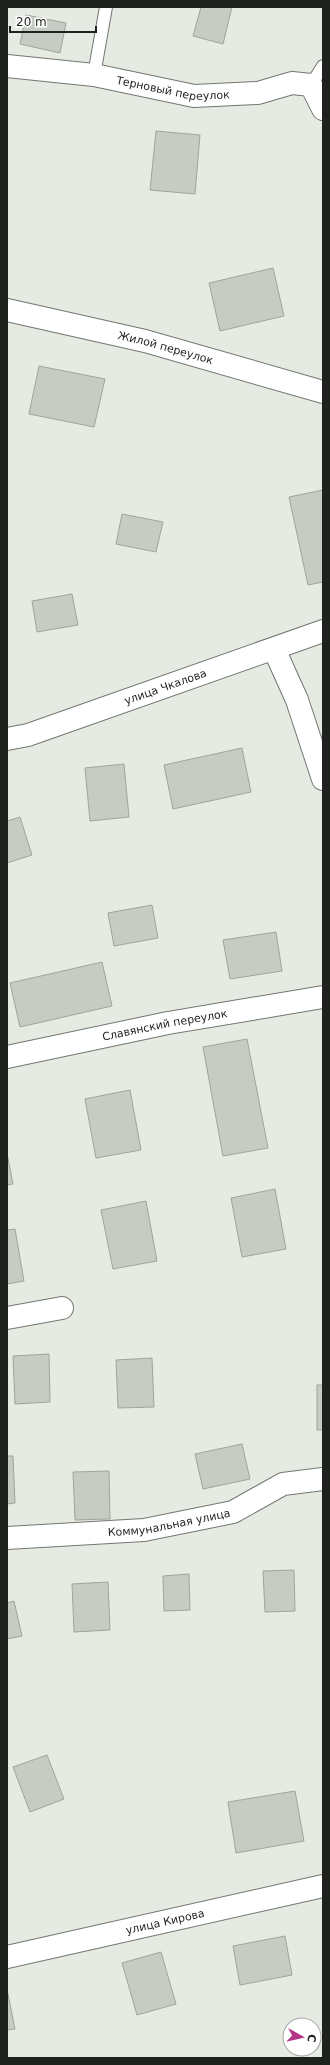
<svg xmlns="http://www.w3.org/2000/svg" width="330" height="2065" font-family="'DejaVu Sans',sans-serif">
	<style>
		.building { fill: #c6ccc3; stroke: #9fa59c }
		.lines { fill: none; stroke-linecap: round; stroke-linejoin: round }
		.service-casing { stroke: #727870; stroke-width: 14 }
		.minor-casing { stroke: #727870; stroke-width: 24 }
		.service { stroke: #fff; stroke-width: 12 }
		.minor { stroke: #fff; stroke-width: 22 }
		.labels { text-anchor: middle; stroke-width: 4; stroke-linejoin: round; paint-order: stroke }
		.street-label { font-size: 11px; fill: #1f211e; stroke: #fff }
	</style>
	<rect width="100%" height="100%" fill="#e5ebe2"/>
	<g class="building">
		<path d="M201 7H232L223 44 193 36Z"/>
		<path d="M26 15 66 23 60 53 20 44Z"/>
		<path d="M156 131 200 135 195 194 150 190Z"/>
		<path d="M273 268 284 316 220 331 209 283Z"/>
		<path d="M39 366 105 379 94 427 29 414Z"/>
		<path d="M323 490V582L308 585 289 497Z"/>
		<path d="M122 514 163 522 156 552 116 544Z"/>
		<path d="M72 594 78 625 37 632 32 601Z"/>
		<path d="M242 748 251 792 173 809 164 765Z"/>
		<path d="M124 764 129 817 90 821 85 768Z"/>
		<path d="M20 817 32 855 7 863V821Z"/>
		<path d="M152 905 158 938 114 946 108 913Z"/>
		<path d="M276 932 282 971 230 979 223 940Z"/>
		<path d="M102 962 112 1006 20 1027 10 983Z"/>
		<path d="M247 1039 268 1148 223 1156 203 1047Z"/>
		<path d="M130 1090 141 1150 96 1158 85 1099Z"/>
		<path d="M7 1153 13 1184 7 1185Z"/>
		<path d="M275 1189 286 1249 242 1257 231 1198Z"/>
		<path d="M146 1201 157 1261 113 1269 101 1210Z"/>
		<path d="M15 1229 24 1281 7 1284V1230Z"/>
		<path d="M49 1354 50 1402 15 1404 13 1356Z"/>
		<path d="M152 1358 154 1407 118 1408 116 1360Z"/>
		<rect x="317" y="1385" width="6" height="45"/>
		<path d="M242 1444 250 1479 203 1489 195 1454Z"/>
		<path d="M7 1456H13L15 1503 7 1504Z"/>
		<path d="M109 1471 110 1519 75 1520 73 1472Z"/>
		<path d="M294 1570 295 1611 265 1612 263 1571Z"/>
		<path d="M189 1574 190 1610 164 1611 163 1576Z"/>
		<path d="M108 1582 110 1630 74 1632 72 1584Z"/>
		<path d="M14 1601 22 1636 7 1639V1603Z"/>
		<path d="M47 1755 64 1799 30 1812 13 1767Z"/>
		<path d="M295 1791 304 1841 236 1853 228 1802Z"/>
		<path d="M285 1936 292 1975 240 1985 233 1946Z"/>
		<path d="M161 1952 176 2004 137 2015 122 1963Z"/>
		<path d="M7 1989 15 2029 7 2030Z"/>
	</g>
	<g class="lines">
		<g class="service-casing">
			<g id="service">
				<path d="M94 75 106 7"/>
				<path d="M311 85 323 66"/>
			</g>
		</g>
		<g class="minor-casing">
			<g id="minor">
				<path id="s1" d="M7 66 94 75 194 96 258 93 292 83 311 85 323 109"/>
				<path id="s2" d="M7 310 145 341 323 392"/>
				<path d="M274 649 297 700 323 779"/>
				<path id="s3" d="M7 739 28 735 323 631"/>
				<path id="s4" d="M7 1057 168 1023 323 997"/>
				<path d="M7 1318 62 1308"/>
				<path id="s5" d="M7 1538 144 1530 233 1512 283 1484 323 1479"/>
				<path id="s6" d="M7 1957 323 1886"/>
			</g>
		</g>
		<use href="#service" class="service"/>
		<use href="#minor" class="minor"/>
	</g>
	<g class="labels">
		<g class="street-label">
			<text dy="4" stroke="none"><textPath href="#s1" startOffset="168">Терновый переулок</textPath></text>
			<text dy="4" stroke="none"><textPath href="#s2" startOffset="163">Жилой переулок</textPath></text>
			<text dy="4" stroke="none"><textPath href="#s3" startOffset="167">улица Чкалова</textPath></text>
			<text dy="4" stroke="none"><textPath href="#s4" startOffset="161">Славянский переулок</textPath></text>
			<text dy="4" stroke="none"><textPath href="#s5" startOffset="163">Коммунальная улица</textPath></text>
			<text dy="4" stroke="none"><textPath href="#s6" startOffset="162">улица Кирова</textPath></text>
		</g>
	</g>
	<rect width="330" height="2065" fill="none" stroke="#1f211e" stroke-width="16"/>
	<g transform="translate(302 2037) rotate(98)"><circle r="19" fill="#ffffff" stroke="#a5a6a5"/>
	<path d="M0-3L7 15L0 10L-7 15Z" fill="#b43787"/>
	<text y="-6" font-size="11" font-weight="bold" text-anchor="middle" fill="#1f211e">С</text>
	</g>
	<path d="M10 26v6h86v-6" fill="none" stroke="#1f211e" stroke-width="2"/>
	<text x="16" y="26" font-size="12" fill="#1f211e" stroke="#ffffff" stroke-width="3" paint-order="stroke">20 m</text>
</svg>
